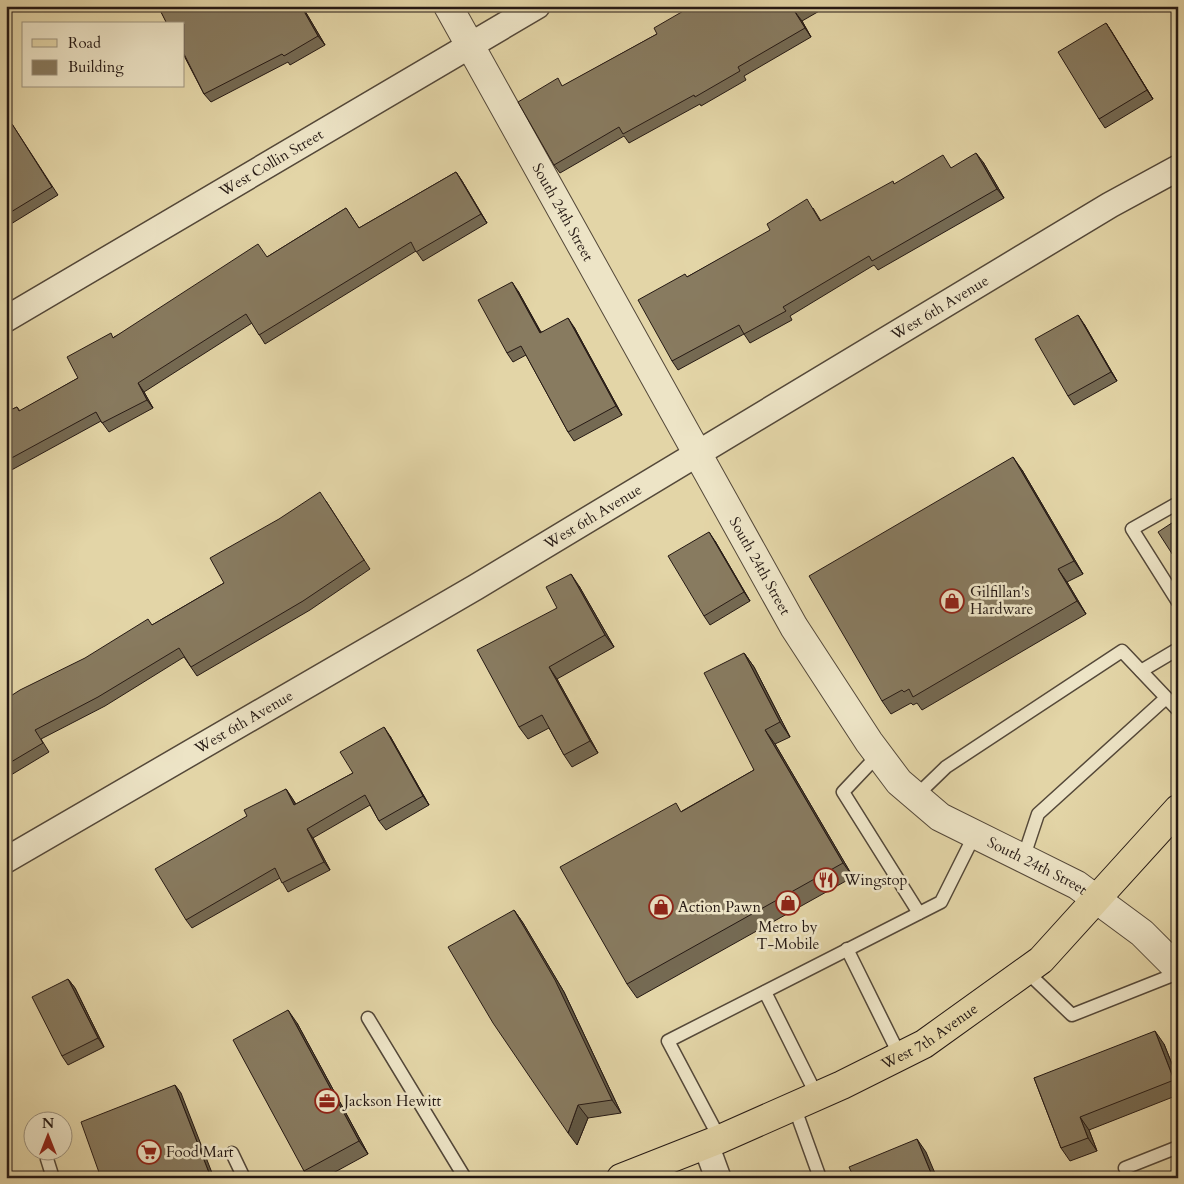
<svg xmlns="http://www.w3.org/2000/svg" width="1184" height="1184" font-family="Cardo,serif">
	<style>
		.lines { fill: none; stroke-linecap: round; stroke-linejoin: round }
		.service-casing { stroke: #544839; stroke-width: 15 }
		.minor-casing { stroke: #544839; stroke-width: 28 }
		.tertiary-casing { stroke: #544839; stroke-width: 30 }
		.primary-casing { stroke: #251914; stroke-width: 30 }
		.service { stroke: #ede4c6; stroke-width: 12 }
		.minor { stroke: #ede4c6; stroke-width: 25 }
		.tertiary { stroke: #ede4c6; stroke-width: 28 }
		.primary { stroke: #e3d5a7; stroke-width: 28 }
		.wall { fill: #756a53; stroke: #251914 }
		.shaded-wall { fill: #5f5643; stroke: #251914 }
		.building { fill: #887b60; stroke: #251914 }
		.labels { text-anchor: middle; stroke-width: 5; stroke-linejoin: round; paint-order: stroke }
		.street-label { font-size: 15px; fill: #251914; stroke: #ede4c6 }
		.poi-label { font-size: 15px; fill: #251914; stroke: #ede4c6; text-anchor: start }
	</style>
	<rect width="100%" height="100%" fill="#e3d5a7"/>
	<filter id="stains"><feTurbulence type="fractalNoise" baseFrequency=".004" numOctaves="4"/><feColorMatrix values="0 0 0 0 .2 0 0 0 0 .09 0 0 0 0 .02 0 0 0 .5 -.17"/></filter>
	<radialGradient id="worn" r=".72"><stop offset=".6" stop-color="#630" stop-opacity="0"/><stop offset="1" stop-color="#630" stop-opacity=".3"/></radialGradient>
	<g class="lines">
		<g class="service-casing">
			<g id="service">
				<path d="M1178 503 1132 529 1178 602"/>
				<path d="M1141 671 1178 649"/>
				<path d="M878 755 843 792 919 913"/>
				<path d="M916 796 946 767 1122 651 1178 710"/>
				<path d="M1023 859 1038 814 1166 698"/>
				<path d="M847 949 900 1056"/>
				<path d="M1026 971 1072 1015 1178 973"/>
				<path d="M765 992 817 1096"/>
				<path d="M368 1018 465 1178"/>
				<path d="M794 1106 820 1178"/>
				<path d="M720 1139 668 1041 941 902 975 834"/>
				<path d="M232 1153 244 1178"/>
				<path d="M47 1159 53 1178"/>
				<path d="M1125 1168 1178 1147"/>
			</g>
		</g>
		<g class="minor-casing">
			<g id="minor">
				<path id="s1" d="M6 319 537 6"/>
				<path id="s2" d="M6 860 476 587 1110 205 1178 168"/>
				<path d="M706 1145 718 1178"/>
			</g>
		</g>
		<g class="tertiary-casing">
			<g id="tertiary">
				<path id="s3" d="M448 6 794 627 869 742 899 782 940 817 1077 885 1142 933 1178 969"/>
			</g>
		</g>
		<g class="primary-casing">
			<g id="primary">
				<path id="s4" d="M621 1178 720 1139 842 1085 924 1044 1041 960 1178 809"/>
			</g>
		</g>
		<use href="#service" class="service"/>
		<use href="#minor" class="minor"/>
		<use href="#tertiary" class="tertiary"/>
		<use href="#primary" class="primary"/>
	</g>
	<g class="wall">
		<path d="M158 6H229L231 10 237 6H302L325 45 290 65 288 62 211 102 204 94Z"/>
		<path d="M692 6H828L802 21 811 37 744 76 746 80 701 106 700 104 629 143 624 136 560 173 554 165 563 86 657 34Z"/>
		<path d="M1106 23 1153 99 1105 128 1099 119Z"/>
		<path d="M12 124 58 195 6 227V127Z"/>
		<path d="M983 162 1004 198 878 270 874 265 790 316 792 320 750 343 744 334 678 370 672 361 687 277 813 208 821 221 895 184 952 168Z"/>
		<path d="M456 172 462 181 487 223 423 261 416 251 265 344 252 323 144 392 153 408 109 432 101 421 6 473V412L17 407 20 411 78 378 114 337 267 257 346 208 359 228Z"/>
		<path d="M518 291 541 332 574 327 622 415 574 441 568 432 526 355 513 362 507 353Z"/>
		<path d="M1084 324 1117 381 1074 405 1068 396Z"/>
		<path d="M1022 470 1083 574 1067 582 1086 614 922 710 917 703 913 705 911 703 891 714 882 701Z"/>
		<path d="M326 501 370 569 310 610 197 676 184 657 105 706 41 739 49 752 6 778V699L152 625 224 583Z"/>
		<path d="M715 541 750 601 710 625 704 616Z"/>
		<path d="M579 586 614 647 557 679 598 753 572 767 564 755 549 728 528 739 519 727Z"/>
		<path d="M744 653 754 667 790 737 775 744 853 877 637 998 627 984 682 811 754 770Z"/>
		<path d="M390 736 429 805 386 830 379 821 370 805 313 838 330 870 288 892 280 878 192 928 186 920 247 816 286 789 296 804 353 773Z"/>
		<path d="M514 910 523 923 564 992 621 1113 588 1118 577 1145Z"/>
		<path d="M68 979 75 988 104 1047 68 1065 62 1056Z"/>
		<path d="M297 1023 368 1154 324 1178H308L304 1171Z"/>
		<path d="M1164 1044 1178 1079V1095L1089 1130 1097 1151 1070 1161 1061 1148 1034 1078Z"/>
	</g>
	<g class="shaded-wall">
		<path d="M301 6H302L325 45 318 36Z"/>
		<path d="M795 12 802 21 811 37 805 28Z"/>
		<path d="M1106 23 1112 32 1153 99 1147 90Z"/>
		<path d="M976 153 983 162 1004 198 997 189Z"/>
		<path d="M456 172 462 181 487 223 481 214Z"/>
		<path d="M512 282 518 291 546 342 540 333Z"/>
		<path d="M1078 315 1084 324 1117 381 1111 372Z"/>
		<path d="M568 318 574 327 622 415 616 406Z"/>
		<path d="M138 383 144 392 153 408 147 400Z"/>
		<path d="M1013 457 1022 470 1083 574 1074 561Z"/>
		<path d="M709 532 715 541 750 601 744 592Z"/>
		<path d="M1058 569 1067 582 1086 614 1077 601Z"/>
		<path d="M571 574 579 586 614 647 605 635Z"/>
		<path d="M744 653 754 667 790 737 780 722Z"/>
		<path d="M549 667 557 679 598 753 590 741Z"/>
		<path d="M384 727 390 736 429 805 423 796Z"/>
		<path d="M765 730 775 744 853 877 843 863Z"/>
		<path d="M286 789 292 798 301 814 294 805Z"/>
		<path d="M307 829 313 838 330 870 324 862Z"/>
		<path d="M514 910 523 923 564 992 621 1113 612 1100Z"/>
		<path d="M68 979 75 988 104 1047 98 1038Z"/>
		<path d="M288 1010 297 1023 368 1154 359 1141Z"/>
		<path d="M1155 1031 1164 1044 1178 1079V1085L1174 1080Z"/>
		<path d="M175 1085 181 1093 214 1178H211Z"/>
		<path d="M578 1105 588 1118 577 1145 568 1133Z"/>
		<path d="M1080 1117 1089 1130 1097 1151 1088 1138Z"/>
		<path d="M917 1139 926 1152 937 1178H933Z"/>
	</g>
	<g class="building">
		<path d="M158 6H227L230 10 237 6H301L318 36 284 56 282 54 204 94 184 54V24H167Z"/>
		<path d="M692 6H806L795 12 805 28 738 67 740 71 695 97 694 95 623 134 619 127 554 165 518 102 558 78 562 86 657 34 654 28Z"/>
		<path d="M1106 23 1147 90 1099 119 1058 52Z"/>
		<path d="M12 124 52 187 6 215V127Z"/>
		<path d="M976 153 997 189 872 261 869 256 783 307 786 311 744 334 739 325 672 361 638 300 685 274 687 277 770 230 767 224 807 199 820 221 893 181 894 184 943 155 951 168Z"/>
		<path d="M456 172 481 214 416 252 411 242 259 335 246 314 138 383 147 400 102 423 96 412 6 461V412L17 407 19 411 78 378 67 357 111 333 113 338 258 244 267 257 346 208 359 228Z"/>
		<path d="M512 282 540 333 568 318 616 406 568 432 521 346 507 353 478 300Z"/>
		<path d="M1078 315 1111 372 1068 396 1035 339Z"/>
		<path d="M1013 457 1074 561 1058 569 1077 601 913 697 909 689 904 692 902 690 882 701 809 576Z"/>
		<path d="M320 492 364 560 303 601 191 667 179 648 98 697 35 730 43 743 6 765V699L20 690 85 658 148 619 152 625 224 583 210 558 279 519Z"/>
		<path d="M1178 519V563L1158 532Z"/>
		<path d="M709 532 744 592 704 616 668 556Z"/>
		<path d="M571 574 605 635 549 667 590 741 564 755 542 715 519 727 477 650 557 608 546 587Z"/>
		<path d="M744 653 780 722 765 730 843 863 627 984 560 867 676 803 681 812 754 770 704 673Z"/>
		<path d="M384 727 423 796 379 821 365 795 307 829 324 862 282 883 275 868 186 920 155 869 247 816 244 810 286 789 294 805 353 773 340 752Z"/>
		<path d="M514 910 555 980 612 1100 578 1105 568 1133 493 1023 448 947Z"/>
		<path d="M68 979 98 1038 62 1056 32 997Z"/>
		<path d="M288 1010 359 1141 304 1171 233 1040Z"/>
		<path d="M1155 1031 1174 1080 1080 1117 1088 1138 1061 1148 1034 1078Z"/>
		<path d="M175 1085 211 1178H101L81 1122Z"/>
		<path d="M917 1139 933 1178H854L849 1167Z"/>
	</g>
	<defs>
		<g id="shop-ring" transform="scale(1.25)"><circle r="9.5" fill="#ede4c6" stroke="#8f2418" stroke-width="1.5"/><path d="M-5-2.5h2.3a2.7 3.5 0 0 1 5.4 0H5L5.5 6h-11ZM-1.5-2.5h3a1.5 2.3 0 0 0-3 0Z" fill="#8f2418"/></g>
		<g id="restaurant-ring" transform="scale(1.25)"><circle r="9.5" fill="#ede4c6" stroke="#8f2418" stroke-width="1.5"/><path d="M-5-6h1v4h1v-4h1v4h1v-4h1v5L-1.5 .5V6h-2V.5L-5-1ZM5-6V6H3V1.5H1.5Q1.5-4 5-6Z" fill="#8f2418"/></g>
		<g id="office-ring" transform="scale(1.25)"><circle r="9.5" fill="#ede4c6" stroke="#8f2418" stroke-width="1.5"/><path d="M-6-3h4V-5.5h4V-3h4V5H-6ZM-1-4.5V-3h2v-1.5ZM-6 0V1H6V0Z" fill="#8f2418"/></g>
		<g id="supermarket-ring" transform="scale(1.25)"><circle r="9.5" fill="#ede4c6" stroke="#8f2418" stroke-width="1.5"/><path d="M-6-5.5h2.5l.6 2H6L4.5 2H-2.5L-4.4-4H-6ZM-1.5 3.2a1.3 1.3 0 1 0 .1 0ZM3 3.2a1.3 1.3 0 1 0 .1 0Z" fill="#8f2418"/></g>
	</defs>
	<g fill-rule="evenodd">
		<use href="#shop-ring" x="952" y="601"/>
		<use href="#restaurant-ring" x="826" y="880"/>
		<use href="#shop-ring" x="788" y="903"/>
		<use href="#shop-ring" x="661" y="907"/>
		<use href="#office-ring" x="327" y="1101"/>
		<use href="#supermarket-ring" x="149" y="1152"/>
	</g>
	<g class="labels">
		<g class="street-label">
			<text dy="5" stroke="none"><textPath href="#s1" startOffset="308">West Collin Street</textPath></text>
			<text dy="5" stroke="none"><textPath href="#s3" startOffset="236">South 24th Street</textPath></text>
			<text dy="5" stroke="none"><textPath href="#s2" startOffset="1085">West 6th Avenue</textPath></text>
			<text dy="5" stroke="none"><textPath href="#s2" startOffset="680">West 6th Avenue</textPath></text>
			<text dy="5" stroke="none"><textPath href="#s3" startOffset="641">South 24th Street</textPath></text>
			<text dy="5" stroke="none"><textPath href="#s2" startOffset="275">West 6th Avenue</textPath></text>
			<text dy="5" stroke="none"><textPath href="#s3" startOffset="1061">South 24th Street</textPath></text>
			<text dy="5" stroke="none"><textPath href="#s4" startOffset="340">West 7th Avenue</textPath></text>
		</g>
		<g class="poi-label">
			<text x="970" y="597">Gilfillan's<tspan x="970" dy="17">Hardware</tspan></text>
			<text x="844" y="885">Wingstop</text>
			<text x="678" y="912">Action Pawn</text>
			<text x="788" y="932" text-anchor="middle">Metro by<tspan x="788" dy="17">T-Mobile</tspan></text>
			<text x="344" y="1106">Jackson Hewitt</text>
			<text x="166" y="1157">Food Mart</text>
		</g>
	</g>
	<rect width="1184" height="1184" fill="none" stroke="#e3d5a7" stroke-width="25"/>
	<rect x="8" y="8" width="1169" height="1169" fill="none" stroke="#251914" stroke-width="2.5"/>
	<rect x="12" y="12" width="1159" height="1159" fill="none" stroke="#251914"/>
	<rect x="22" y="22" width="162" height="65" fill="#ede4c6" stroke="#9d937f"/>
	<rect x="32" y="39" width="25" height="8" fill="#e3d5a7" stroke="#9d937f"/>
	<text x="68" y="48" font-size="15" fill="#251914">Road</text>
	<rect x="32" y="60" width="25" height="15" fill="#887b60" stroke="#9d937f"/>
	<text x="68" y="72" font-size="15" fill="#251914">Building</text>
	<g transform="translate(48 1136)"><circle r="24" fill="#ede4c6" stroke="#9d937f"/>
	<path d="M0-4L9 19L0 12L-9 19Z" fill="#8f2418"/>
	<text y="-8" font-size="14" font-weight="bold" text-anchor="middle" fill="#251914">N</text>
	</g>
	<rect width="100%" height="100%" filter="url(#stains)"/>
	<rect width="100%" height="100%" fill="url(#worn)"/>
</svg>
